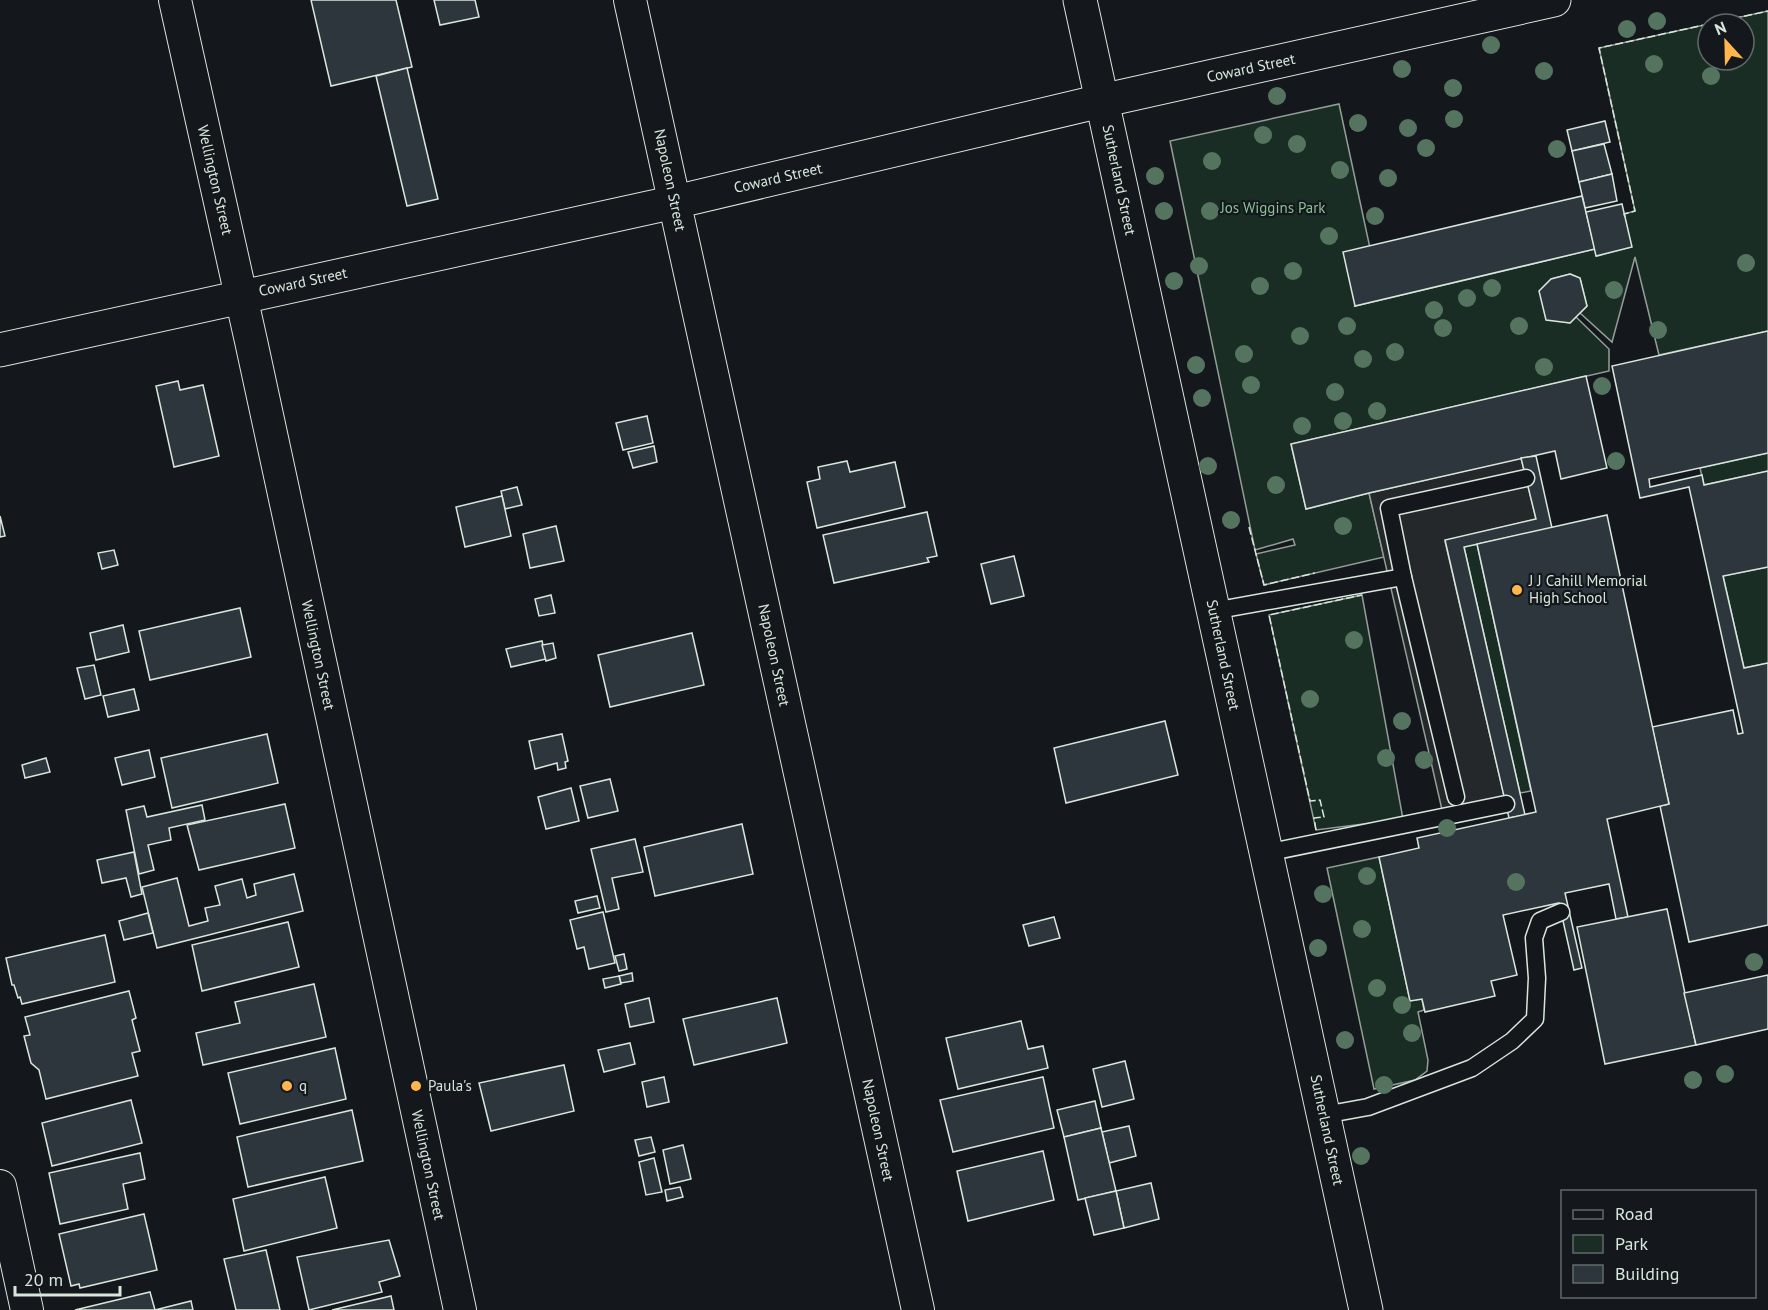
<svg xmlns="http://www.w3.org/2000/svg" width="1768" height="1310" font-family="'PT Sans',sans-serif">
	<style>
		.green { fill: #1a2d24; stroke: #939e99; stroke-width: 1.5; fill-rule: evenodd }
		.parking { fill: #24282b; stroke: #939e99; stroke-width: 1.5 }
		.building { fill: #2c363c; stroke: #d8e6dc; stroke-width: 1.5 }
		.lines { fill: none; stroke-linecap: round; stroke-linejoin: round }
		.lane-casing { stroke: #d8e6dc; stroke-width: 19 }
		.street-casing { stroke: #d8e6dc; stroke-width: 34 }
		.secondary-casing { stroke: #d8e6dc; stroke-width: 35 }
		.lane { stroke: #14181c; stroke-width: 16 }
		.street { stroke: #14181c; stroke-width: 32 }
		.secondary { stroke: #14181c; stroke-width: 33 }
		.fence { stroke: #d8e6dc; stroke-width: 1.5; stroke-dasharray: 8 3; stroke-linecap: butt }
		.tree { fill: #55745f }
		.poi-dot { fill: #ffb74d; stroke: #14181c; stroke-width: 2 }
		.labels { text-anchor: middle; stroke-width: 4.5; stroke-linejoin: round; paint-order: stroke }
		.street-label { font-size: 15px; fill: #d8e6dc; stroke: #14181c }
		.park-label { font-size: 15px; fill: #8ac095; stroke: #14181c }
		.poi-label { font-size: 15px; fill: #d8e6dc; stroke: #14181c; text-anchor: start }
	</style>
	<rect width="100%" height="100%" fill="#14181c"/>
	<g class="green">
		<path d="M1768 11V331L1659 355 1635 257 1612 342 1580 313 1587 306 1580 278 1570 274 1551 279 1546 319 1570 323 1576 317 1609 349V371L1291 444 1306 509 1369 493 1384 557 1264 585 1256 554 1295 545 1293 539 1255 550 1170 141 1339 104 1376 276 1355 306 1595 249 1597 256 1631 247 1624 214 1635 211 1599 48ZM1708 24H1744V60H1708Z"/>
		<path d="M1768 453V471L1704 485 1700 468Z"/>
		<path d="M1477 544 1531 791 1520 793 1464 547Z"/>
		<path d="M1768 567V663L1744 668 1723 576Z"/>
		<path d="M1362 595 1403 819 1316 830 1269 615Z"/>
		<path d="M1379 857 1410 1001 1422 999 1424 1010 1418 1012 1428 1060 1427 1071 1415 1080 1374 1089 1327 868Z"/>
	</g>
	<path class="parking" d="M1521 458 1536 519 1445 541 1505 800 1443 814 1369 493Z"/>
	<g class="building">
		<path d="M311 0H396L412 67 331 86Z"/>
		<path d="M434 0H475L479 17 440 25Z"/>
		<path d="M407 68 438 199 407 206 376 76Z"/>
		<path d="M1605 121 1610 142 1572 151 1567 130Z"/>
		<path d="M1604 144 1612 174 1579 182 1572 151Z"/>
		<path d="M1612 174 1617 201 1585 208 1579 182Z"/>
		<path d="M1582 196 1595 249 1355 306 1343 252Z"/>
		<path d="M1622 204 1632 247 1596 256 1586 212Z"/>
		<path d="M1570 274 1580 278 1587 306 1570 323 1546 320 1539 291 1551 279Z"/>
		<path d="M1768 331V453L1649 479 1650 487 1702 475 1704 485 1768 471V567L1723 576 1744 668 1768 663V925L1689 942 1660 806 1669 804 1652 727 1733 710 1738 734 1743 733 1689 487 1640 498 1612 366Z"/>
		<path d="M1586 376 1607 468 1561 479 1555 451 1369 493 1306 509 1291 444Z"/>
		<path d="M178 381 180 390 203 385 219 456 174 467 156 386Z"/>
		<path d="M647 416 653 443 623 450 616 423Z"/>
		<path d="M654 446 657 462 633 468 628 452Z"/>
		<path d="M1536 456 1552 528 1464 547 1525 815 1509 818 1445 540 1536 519 1521 458Z"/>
		<path d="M847 461 850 472 895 462 905 507 817 528 807 482 820 479 818 467Z"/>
		<path d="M517 487 522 505 505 509 501 491Z"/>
		<path d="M502 496 511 536 465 547 456 507Z"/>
		<path d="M927 512 937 556 927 558 929 562 834 583 823 535Z"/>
		<path d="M1607 515 1669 804 1607 819 1628 917 1616 919 1609 884 1565 893 1582 968 1574 970 1559 903 1503 915 1517 975 1491 981 1495 996 1425 1012 1422 999 1410 1001 1379 857 1419 848 1417 838 1536 812 1477 544Z"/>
		<path d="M0 516 5 536 0 537Z"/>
		<path d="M556 526 564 561 530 568 523 534Z"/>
		<path d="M114 550 118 565 102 569 98 553Z"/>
		<path d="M1014 556 1024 596 991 604 981 564Z"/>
		<path d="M551 595 555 613 539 616 535 599Z"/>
		<path d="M240 608 251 657 150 680 139 631Z"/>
		<path d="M123 625 129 652 96 660 90 633Z"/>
		<path d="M692 633 704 685 610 707 598 655Z"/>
		<path d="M542 641 546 659 511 667 506 649Z"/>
		<path d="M553 643 556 658 546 661 542 645Z"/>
		<path d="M94 665 101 695 85 699 77 668Z"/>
		<path d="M134 689 139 710 108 717 103 696Z"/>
		<path d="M1165 721 1178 775 1066 803 1054 748Z"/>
		<path d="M267 734 278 783 172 808 161 758Z"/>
		<path d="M562 734 568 761 565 762 566 768 558 770 557 763 535 769 529 741Z"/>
		<path d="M149 750 155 777 122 785 115 758Z"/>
		<path d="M46 758 50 772 25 778 22 765Z"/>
		<path d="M610 779 618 811 588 818 580 786Z"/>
		<path d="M571 788 579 821 546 829 538 797Z"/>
		<path d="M285 804 295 848 199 870 187 825Z"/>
		<path d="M202 805 205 820 169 828 171 840 148 845 154 870 139 874 126 810 144 806 147 817Z"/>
		<path d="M742 824 753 874 655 896 644 847Z"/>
		<path d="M635 839 643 872 612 878 619 909 606 912 591 849Z"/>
		<path d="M134 852 142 894 131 897 126 878 102 883 97 860Z"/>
		<path d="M294 874 303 911 157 948 142 887 177 878 189 926 208 921 205 908 220 905 215 886 242 879 247 898 256 895 254 884Z"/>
		<path d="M597 896 600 908 578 913 575 901Z"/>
		<path d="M1667 909 1696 1045 1605 1064 1577 927Z"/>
		<path d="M603 912 615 963 589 969 584 947 577 949 570 920Z"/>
		<path d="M148 913 153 933 124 940 119 921Z"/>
		<path d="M1054 917 1060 938 1029 946 1023 925Z"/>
		<path d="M288 922 299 967 202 991 192 945Z"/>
		<path d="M105 935 115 982 22 1004 20 997 18 998 14 985H12L6 958Z"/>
		<path d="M624 954 627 969 619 971 615 956Z"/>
		<path d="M632 973 633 981 621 983 619 976Z"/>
		<path d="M1768 975V1029L1696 1045 1684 993Z"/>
		<path d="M619 976 621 984 605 988 603 979Z"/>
		<path d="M314 984 326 1037 203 1065 196 1033 240 1023 235 1002Z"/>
		<path d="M129 991 136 1018 132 1020 140 1051 132 1053 138 1076 46 1099 39 1070 31 1063 24 1036 30 1035 25 1017Z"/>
		<path d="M649 998 654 1022 630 1027 625 1004Z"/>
		<path d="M777 998 787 1043 694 1065 683 1019Z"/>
		<path d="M1021 1021 1028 1049 1043 1046 1048 1068 958 1089 946 1038Z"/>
		<path d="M630 1043 635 1064 604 1072 598 1050Z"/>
		<path d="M335 1048 346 1099 240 1124 228 1073Z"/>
		<path d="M1125 1061 1134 1099 1102 1107 1093 1069Z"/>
		<path d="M564 1065 574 1111 491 1131 479 1083Z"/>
		<path d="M664 1077 669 1102 647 1107 642 1082Z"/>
		<path d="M1043 1077 1054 1128 953 1152 940 1100Z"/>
		<path d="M131 1100 142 1143 52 1166 42 1123Z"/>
		<path d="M1095 1101 1101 1128 1064 1137 1057 1110Z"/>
		<path d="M352 1110 363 1161 248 1187 237 1137Z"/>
		<path d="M1129 1126 1136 1156 1109 1163 1102 1132Z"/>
		<path d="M1101 1128 1116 1191 1078 1200 1064 1137Z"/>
		<path d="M651 1137 655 1152 639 1156 635 1140Z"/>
		<path d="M683 1145 691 1179 670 1184 663 1150Z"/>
		<path d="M1043 1151 1054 1200 968 1221 957 1171Z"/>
		<path d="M140 1153 145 1179 123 1184 128 1209 60 1224 49 1173Z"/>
		<path d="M654 1158 662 1192 646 1195 639 1162Z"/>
		<path d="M325 1177 337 1228 244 1251 233 1199Z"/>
		<path d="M1151 1183 1159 1219 1124 1228 1116 1191Z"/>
		<path d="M680 1187 683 1197 667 1201 665 1190Z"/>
		<path d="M1116 1191 1124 1228 1094 1235 1085 1198Z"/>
		<path d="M144 1214 157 1270 80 1288 79 1284 71 1286 59 1234Z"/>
		<path d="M389 1240 400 1276 379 1282 382 1292 309 1310 297 1257Z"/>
		<path d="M266 1250 280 1310H236L224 1259Z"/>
		<path d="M150 1292 155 1310 191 1301 193 1310H75Z"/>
		<path d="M391 1296 394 1310H332Z"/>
	</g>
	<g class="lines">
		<g class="lane-casing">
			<g id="lane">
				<path d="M1403 577 1389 508 1526 478"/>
				<path d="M1213 611 1403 577 1456 797"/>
				<path d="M1266 853 1506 804"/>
				<path d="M1324 1115 1368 1107 1472 1068 1512 1041 1535 1019 1537 978 1534 938 1540 921 1561 912"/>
			</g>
		</g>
		<g class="street-casing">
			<g id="street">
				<path d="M175 0 251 341 460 1310"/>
				<path d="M630 0 918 1310"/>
				<path d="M0 1186 27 1310"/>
			</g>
		</g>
		<g class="secondary-casing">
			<g id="secondary">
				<path d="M1080 0 1366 1310"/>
				<path d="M0 350 675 202 1101 101 1554 0"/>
			</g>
		</g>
		<use href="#lane" class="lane"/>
		<use href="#street" class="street"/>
		<use href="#secondary" class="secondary"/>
		<g class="fence">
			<path d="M1625 217 1624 214 1635 211 1599 48 1768 11"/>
			<path d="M1249 527 1264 585 1315 573"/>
			<path d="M1316 830 1314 818 1324 817 1320 800 1310 801 1269 615 1362 595"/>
		</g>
	</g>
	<g class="tree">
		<circle cx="1657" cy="21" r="9"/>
		<circle cx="1627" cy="29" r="9"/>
		<circle cx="1491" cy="45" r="9"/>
		<circle cx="1654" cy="64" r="9"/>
		<circle cx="1402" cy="69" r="9"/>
		<circle cx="1544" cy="71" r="9"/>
		<circle cx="1711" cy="76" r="9"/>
		<circle cx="1453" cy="88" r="9"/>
		<circle cx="1277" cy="96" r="9"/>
		<circle cx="1454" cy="119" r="9"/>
		<circle cx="1358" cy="123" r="9"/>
		<circle cx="1408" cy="128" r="9"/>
		<circle cx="1263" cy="135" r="9"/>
		<circle cx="1297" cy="144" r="9"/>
		<circle cx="1426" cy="148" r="9"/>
		<circle cx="1557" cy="149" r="9"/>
		<circle cx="1212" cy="161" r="9"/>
		<circle cx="1340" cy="170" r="9"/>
		<circle cx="1155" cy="176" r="9"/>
		<circle cx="1388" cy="178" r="9"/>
		<circle cx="1164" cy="211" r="9"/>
		<circle cx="1210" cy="211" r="9"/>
		<circle cx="1375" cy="216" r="9"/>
		<circle cx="1329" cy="236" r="9"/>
		<circle cx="1746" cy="263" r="9"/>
		<circle cx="1199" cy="266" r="9"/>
		<circle cx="1293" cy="271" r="9"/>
		<circle cx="1174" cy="281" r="9"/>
		<circle cx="1260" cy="286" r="9"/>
		<circle cx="1492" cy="288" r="9"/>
		<circle cx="1614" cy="290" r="9"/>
		<circle cx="1467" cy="298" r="9"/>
		<circle cx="1434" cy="310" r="9"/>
		<circle cx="1347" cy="326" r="9"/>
		<circle cx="1519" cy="326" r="9"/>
		<circle cx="1443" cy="328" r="9"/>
		<circle cx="1658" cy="330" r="9"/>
		<circle cx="1300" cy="336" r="9"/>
		<circle cx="1395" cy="352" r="9"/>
		<circle cx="1244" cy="354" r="9"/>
		<circle cx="1363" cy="359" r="9"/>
		<circle cx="1196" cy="365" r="9"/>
		<circle cx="1544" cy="367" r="9"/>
		<circle cx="1251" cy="385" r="9"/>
		<circle cx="1602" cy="386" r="9"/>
		<circle cx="1335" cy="392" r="9"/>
		<circle cx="1202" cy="398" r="9"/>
		<circle cx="1377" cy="411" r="9"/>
		<circle cx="1343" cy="421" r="9"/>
		<circle cx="1302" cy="426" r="9"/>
		<circle cx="1616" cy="461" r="9"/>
		<circle cx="1208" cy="466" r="9"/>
		<circle cx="1276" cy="485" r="9"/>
		<circle cx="1231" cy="520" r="9"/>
		<circle cx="1343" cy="526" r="9"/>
		<circle cx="1354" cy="640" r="9"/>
		<circle cx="1310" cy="699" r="9"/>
		<circle cx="1402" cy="721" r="9"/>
		<circle cx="1386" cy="758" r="9"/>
		<circle cx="1424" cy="760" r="9"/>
		<circle cx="1447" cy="828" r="9"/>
		<circle cx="1367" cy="876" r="9"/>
		<circle cx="1516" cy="882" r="9"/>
		<circle cx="1323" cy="894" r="9"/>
		<circle cx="1362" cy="929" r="9"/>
		<circle cx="1318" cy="948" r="9"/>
		<circle cx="1754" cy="962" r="9"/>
		<circle cx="1377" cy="988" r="9"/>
		<circle cx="1402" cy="1005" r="9"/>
		<circle cx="1412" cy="1033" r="9"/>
		<circle cx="1345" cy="1040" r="9"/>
		<circle cx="1725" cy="1074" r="9"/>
		<circle cx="1693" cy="1080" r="9"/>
		<circle cx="1384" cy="1085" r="9"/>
		<circle cx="1361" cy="1156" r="9"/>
	</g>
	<g class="poi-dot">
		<circle cx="1517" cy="590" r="6"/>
		<circle cx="287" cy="1086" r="6"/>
		<circle cx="416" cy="1086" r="6"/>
	</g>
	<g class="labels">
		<g class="street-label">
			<text transform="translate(1251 68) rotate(-12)" y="5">Coward Street</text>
			<text transform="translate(778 178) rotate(-13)" y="5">Coward Street</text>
			<text transform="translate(215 180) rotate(77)" y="5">Wellington Street</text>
			<text transform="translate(670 180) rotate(78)" y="5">Napoleon Street</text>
			<text transform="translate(1119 180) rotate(78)" y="5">Sutherland Street</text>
			<text transform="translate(303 282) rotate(-12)" y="5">Coward Street</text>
			<text transform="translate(318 655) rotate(78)" y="5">Wellington Street</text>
			<text transform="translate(774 655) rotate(78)" y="5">Napoleon Street</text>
			<text transform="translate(1223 655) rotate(78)" y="5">Sutherland Street</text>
			<text transform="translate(878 1130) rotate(78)" y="5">Napoleon Street</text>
			<text transform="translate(1327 1130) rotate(78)" y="5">Sutherland Street</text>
			<text transform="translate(428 1165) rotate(78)" y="5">Wellington Street</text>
		</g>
		<g class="park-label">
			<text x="1273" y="213">Jos Wiggins Park</text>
		</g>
		<g class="poi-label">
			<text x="1529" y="586">J J Cahill Memorial<tspan x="1529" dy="17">High School</tspan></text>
			<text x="299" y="1091">q</text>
			<text x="428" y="1091">Paula's</text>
		</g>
	</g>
	<rect x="1561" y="1190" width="195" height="108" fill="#14181c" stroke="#626a69" stroke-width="1.5"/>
	<rect x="1573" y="1210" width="30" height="9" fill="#14181c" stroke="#626a69" stroke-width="1.5"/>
	<text x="1615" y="1220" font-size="18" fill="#d8e6dc">Road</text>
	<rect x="1573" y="1235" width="30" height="18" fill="#1a2d24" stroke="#626a69" stroke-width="1.5"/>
	<text x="1615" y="1250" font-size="18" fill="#d8e6dc">Park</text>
	<rect x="1573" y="1265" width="30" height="18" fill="#2c363c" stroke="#626a69" stroke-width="1.5"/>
	<text x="1615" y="1280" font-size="18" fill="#d8e6dc">Building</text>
	<g transform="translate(1726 42) rotate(338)"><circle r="28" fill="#14181c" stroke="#626a69" stroke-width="1.5"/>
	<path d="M0-4.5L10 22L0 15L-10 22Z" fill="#ffb74d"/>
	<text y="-9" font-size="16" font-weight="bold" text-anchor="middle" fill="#d8e6dc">N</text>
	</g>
	<path d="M15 1286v9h105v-9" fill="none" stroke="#d8e6dc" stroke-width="3"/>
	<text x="24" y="1286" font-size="18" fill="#d8e6dc" stroke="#14181c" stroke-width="4.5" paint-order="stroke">20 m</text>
</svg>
